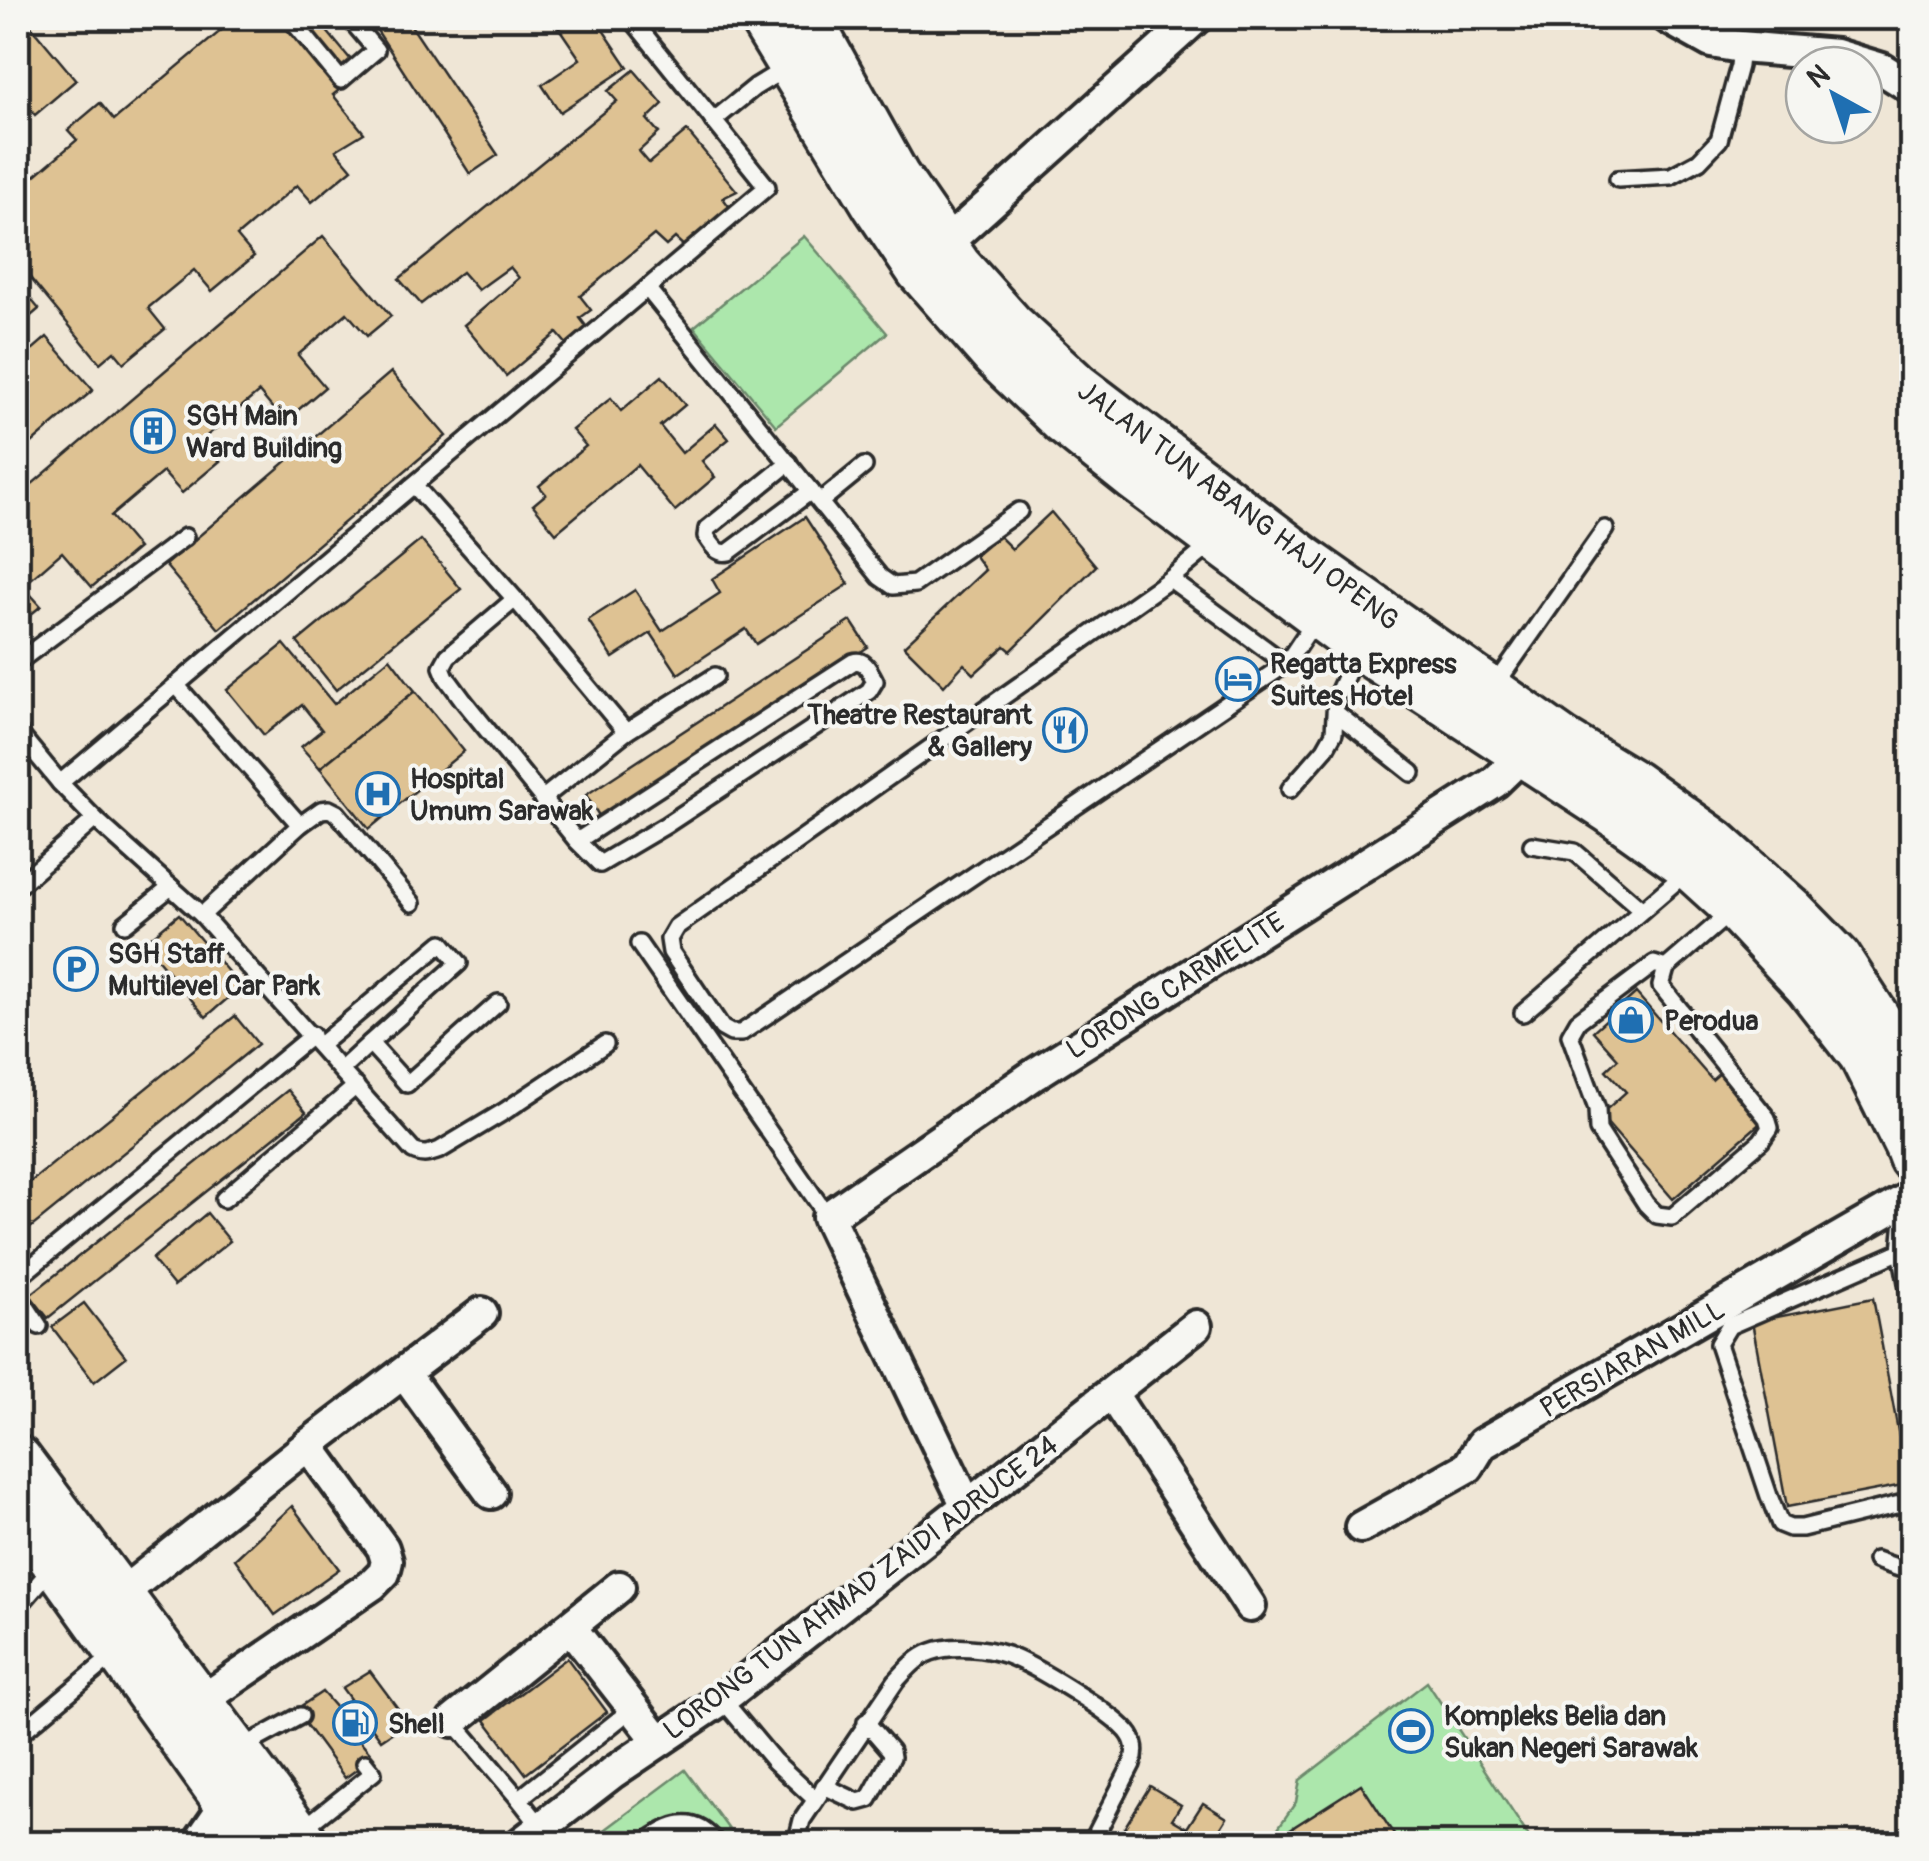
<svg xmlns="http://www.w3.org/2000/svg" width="1929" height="1861" font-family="Pangolin,sans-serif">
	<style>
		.green { fill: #ace7ac; stroke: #6c896c; stroke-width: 2.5 }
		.building { fill: #dec293; stroke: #2b2b2b; stroke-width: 2.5 }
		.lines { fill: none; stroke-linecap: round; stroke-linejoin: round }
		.lane-casing { stroke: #2b2b2b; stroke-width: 22 }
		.street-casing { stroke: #2b2b2b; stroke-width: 38 }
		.primary-casing { stroke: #2b2b2b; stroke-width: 52 }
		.lane { stroke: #f6f6f2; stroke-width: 15 }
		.street { stroke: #f6f6f2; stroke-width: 30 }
		.primary { stroke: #f6f6f2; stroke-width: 45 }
		.labels { text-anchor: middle; stroke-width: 8; stroke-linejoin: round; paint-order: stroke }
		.poi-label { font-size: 28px; font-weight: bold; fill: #2b2b2b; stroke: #f6f6f2; text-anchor: start }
		.street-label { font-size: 28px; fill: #2b2b2b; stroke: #f6f6f2 }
	</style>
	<rect width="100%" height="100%" fill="#efe6d6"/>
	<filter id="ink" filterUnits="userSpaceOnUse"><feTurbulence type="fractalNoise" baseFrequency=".01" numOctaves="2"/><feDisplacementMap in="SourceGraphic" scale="20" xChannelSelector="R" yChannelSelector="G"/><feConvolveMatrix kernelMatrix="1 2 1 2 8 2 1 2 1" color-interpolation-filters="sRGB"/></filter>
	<g filter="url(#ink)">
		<g class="green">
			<path d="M804 236 887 333 776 426 694 327Z"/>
			<path d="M1427 1682 1533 1843 1267 1844 1296 1802 1300 1780Z"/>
			<path d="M685 1770 739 1843 586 1844Z"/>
		</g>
		<g class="building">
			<path d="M18 18H24L76 80 35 115 24 102 18 107Z"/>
			<path d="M223 18H316L361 72 333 95 364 133 336 150 352 169 312 202 297 185 237 236 254 256 212 291 194 270 148 308 165 329 124 363 114 351 100 363 18 263V163L31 179 77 140 68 130 100 103 114 120 229 24Z"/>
			<path d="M369 18H406L498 155 470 174Z"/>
			<path d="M552 18H595L628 67 560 112 542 85 580 59Z"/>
			<path d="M634 70 663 104 647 119 659 133 639 151 649 163 687 131 737 191 723 198 731 209 687 249 675 238 666 246 654 235 580 296 591 310 580 318 589 330 569 347 557 333 506 376 464 325 519 278 510 267 478 290 462 272 421 304 399 279 617 101 608 91Z"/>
			<path d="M323 236 391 316 367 336 347 313 298 355 325 387 284 422 259 392 202 440 220 461 182 493 163 472 111 516 138 548 92 587 62 552 23 586 41 606 18 625V496Z"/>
			<path d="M18 284 39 309 18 327Z"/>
			<path d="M47 337 93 390 18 455V362Z"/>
			<path d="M391 372 446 436 219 629 165 565Z"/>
			<path d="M662 376 685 405 660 426 682 453 716 424 729 439 702 461 715 477 675 511 637 465 556 533 533 505 546 494 539 486 586 446 572 430 611 398 621 411Z"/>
			<path d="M1051 512 1096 566 1011 651 1005 646 974 674 964 664 944 686 904 646 985 570 975 556 999 536 1012 549Z"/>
			<path d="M805 517 849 584 756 644 746 629 678 674 651 633 613 658 588 620 635 590 662 631 720 593 712 579Z"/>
			<path d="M421 540 461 589 336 690 297 642Z"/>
			<path d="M851 621 868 647 603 822 586 795Z"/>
			<path d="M284 644 334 704 390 658 415 691 320 768 301 747 322 730 302 705 264 735 227 690Z"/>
			<path d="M415 691 464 751 369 829 320 768Z"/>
			<path d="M179 914 241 987 206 1017 144 943Z"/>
			<path d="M1636 993 1712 1080 1723 1070 1765 1119 1673 1199 1600 1115 1626 1092 1606 1070 1618 1059 1593 1031Z"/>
			<path d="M235 1016 258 1044 18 1238V1192Z"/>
			<path d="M288 1090 306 1112 48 1318 30 1295Z"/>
			<path d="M207 1213 230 1241 174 1286 152 1259Z"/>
			<path d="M1873 1298 1908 1484 1787 1507 1752 1322Z"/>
			<path d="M84 1303 126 1357 94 1382 52 1327Z"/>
			<path d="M292 1506 339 1569 275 1615 235 1559Z"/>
			<path d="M567 1658 607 1712 526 1774 485 1720Z"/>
			<path d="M370 1671 408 1722 381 1740 370 1725 357 1737 374 1757 345 1778 295 1710 322 1692 337 1709 350 1699 342 1688Z"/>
			<path d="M18 1696 31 1714 18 1724Z"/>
			<path d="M1361 1784 1400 1844H1274L1278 1837Z"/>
			<path d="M1150 1786 1181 1805 1172 1819 1187 1828 1203 1803 1227 1818 1211 1844H1163L1158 1841 1157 1844 1115 1843Z"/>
		</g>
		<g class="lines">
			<g class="lane-casing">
				<g id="lane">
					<path d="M290 18 341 80 376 50 349 18"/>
					<path d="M713 121 755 87 786 68"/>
					<path d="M1618 179 1671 176 1699 161 1719 140 1739 66 1741 47"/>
					<path d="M647 288 880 577 893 586 915 584 1019 511"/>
					<path d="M789 463 707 529 706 536C712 545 717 555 729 552L811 491"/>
					<path d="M414 485 515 599 626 732"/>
					<path d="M820 502 864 466"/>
					<path d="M1213 543 1170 579 676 927 669 939 671 952 722 1028 731 1033H741L1286 664 1316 619"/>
					<path d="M1170 579 1286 664"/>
					<path d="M515 599 448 656 442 667 446 677 463 700 577 841 600 864 666 825 869 691 875 681C870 672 865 658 853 662L577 841"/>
					<path d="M18 662 185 537"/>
					<path d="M177 686 300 825"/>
					<path d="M1494 687 1605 529"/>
					<path d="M1336 713 1412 773"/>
					<path d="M18 732 60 783 95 819 202 915 413 1151C423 1156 429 1154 440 1150L505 1111 605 1044"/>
					<path d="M60 783 767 187 631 18"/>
					<path d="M1290 789 1325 749 1334 733 1336 697 1348 671 1363 654"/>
					<path d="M542 799 626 732 715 676"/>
					<path d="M1532 845 1575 852 1641 909"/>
					<path d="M18 886 95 819"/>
					<path d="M202 915 300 825 321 810 329 809 337 813 412 903"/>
					<path d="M125 924 171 887"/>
					<path d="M639 944 828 1217"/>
					<path d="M1666 968 1654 964 1578 1021 1570 1035 1597 1109 1598 1130 1646 1204 1657 1215 1672 1217 1761 1141 1770 1128 1767 1118 1661 986 1666 968 1732 911"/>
					<path d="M1523 1013 1688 871"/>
					<path d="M320 1045 442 943 459 963 370 1043 407 1084 498 1003"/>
					<path d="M342 1069 370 1043"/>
					<path d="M224 1199 356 1086"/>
					<path d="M1906 1199 1901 1251 1729 1326 1718 1344 1769 1496 1780 1524 1790 1528H1802L1912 1501"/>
					<path d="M1901 1251 1912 1309"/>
					<path d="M18 1278 312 1035"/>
					<path d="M18 1294 39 1326"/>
					<path d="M1876 1560 1899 1568 1912 1565"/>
					<path d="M18 1607 51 1569"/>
					<path d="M722 1699 774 1761 815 1799"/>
					<path d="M453 1721 519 1799 633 1708"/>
					<path d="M18 1726 22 1732 115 1654"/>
					<path d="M241 1748 300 1716"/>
					<path d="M824 1786 858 1802 869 1799 892 1757 891 1751 866 1722"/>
					<path d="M519 1799 541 1827"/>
					<path d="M300 1831 373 1773 365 1763"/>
					<path d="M644 1844C670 1824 694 1813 717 1844"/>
					<path d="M796 1844 802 1820 896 1681C906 1670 917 1657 931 1652 953 1644 986 1648 1007 1655 1032 1664 1116 1714 1130 1735 1136 1744 1136 1753 1132 1764L1091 1844"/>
				</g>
			</g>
			<g class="street-casing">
				<g id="street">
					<path d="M1668 18 1711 42 1741 47 1836 55 1882 69 1912 88"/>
					<path d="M944 245 1196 18"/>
					<path d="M404 1373 491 1493"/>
					<path d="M1112 1394 1250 1606"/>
					<path d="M967 1506 828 1217 1035 1074 1495 782 1523 755"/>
					<path d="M1361 1527 1468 1467 1482 1444 1912 1196"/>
					<path d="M120 1595 308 1445 482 1313"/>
					<path d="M571 1628 659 1741"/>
					<path d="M200 1702 373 1584 384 1573 387 1561 383 1548 308 1445"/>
					<path d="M453 1721 619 1587"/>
					<path d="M198 1844 227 1802"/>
					<path d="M520 1844 612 1773 722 1699 1196 1326"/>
				</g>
			</g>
			<g class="primary-casing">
				<g id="primary">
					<path d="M762 18 876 206 919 270 995 356 1064 422 1134 478 1366 651 1611 811 1691 868 1735 908 1808 986 1862 1055 1907 1145 1912 1158"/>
					<path d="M808 18 896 176 958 266 1011 325 1078 387 1304 559 1563 741 1634 784 1715 842 1791 910 1838 958 1902 1057 1912 1085"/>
					<path d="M18 1459 306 1844"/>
					<path d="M18 1511 257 1844"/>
				</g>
			</g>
			<use href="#lane" class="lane"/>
			<use href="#street" class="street"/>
			<use href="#primary" class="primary"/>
		</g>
	</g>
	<defs>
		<g id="building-ring" transform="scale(2.25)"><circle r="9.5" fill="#f6f6f2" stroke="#1f6fb2" stroke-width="1.5"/><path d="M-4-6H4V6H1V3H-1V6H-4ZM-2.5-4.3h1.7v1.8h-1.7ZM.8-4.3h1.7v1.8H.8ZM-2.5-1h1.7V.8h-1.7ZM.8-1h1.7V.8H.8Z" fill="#1f6fb2"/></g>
		<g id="hotel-ring" transform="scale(2.25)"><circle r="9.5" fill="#f6f6f2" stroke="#1f6fb2" stroke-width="1.5"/><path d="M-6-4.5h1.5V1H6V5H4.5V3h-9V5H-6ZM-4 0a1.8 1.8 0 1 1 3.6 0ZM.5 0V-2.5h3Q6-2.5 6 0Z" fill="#1f6fb2"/></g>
		<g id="restaurant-ring" transform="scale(2.25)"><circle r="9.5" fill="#f6f6f2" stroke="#1f6fb2" stroke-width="1.5"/><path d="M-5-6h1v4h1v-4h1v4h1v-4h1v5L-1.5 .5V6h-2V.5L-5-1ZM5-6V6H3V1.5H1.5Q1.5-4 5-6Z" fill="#1f6fb2"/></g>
		<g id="hospital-ring" transform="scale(2.25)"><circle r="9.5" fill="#f6f6f2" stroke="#1f6fb2" stroke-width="1.5"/><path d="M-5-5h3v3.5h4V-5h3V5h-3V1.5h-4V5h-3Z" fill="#1f6fb2"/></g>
		<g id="parking-ring" transform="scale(2.25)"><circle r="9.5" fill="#f6f6f2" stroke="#1f6fb2" stroke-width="1.5"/><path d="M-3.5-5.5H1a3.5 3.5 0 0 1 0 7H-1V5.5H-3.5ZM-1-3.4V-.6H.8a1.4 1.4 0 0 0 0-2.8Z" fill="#1f6fb2"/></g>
		<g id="shop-ring" transform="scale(2.25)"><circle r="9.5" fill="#f6f6f2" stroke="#1f6fb2" stroke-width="1.5"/><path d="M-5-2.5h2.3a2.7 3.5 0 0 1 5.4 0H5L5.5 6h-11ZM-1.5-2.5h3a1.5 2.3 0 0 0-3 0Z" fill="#1f6fb2"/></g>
		<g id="fuel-ring" transform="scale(2.25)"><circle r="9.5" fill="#f6f6f2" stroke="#1f6fb2" stroke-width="1.5"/><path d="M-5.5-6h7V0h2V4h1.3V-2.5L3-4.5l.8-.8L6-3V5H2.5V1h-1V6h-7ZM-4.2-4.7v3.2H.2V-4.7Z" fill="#1f6fb2"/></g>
		<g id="stadium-ring" transform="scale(2.25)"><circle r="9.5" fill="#f6f6f2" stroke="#1f6fb2" stroke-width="1.5"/><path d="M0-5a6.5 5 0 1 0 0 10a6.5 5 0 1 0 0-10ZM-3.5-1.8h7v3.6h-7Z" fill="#1f6fb2"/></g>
	</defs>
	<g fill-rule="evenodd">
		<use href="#building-ring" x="153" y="431"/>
		<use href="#hotel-ring" x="1238" y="679"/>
		<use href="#restaurant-ring" x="1065" y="730"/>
		<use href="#hospital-ring" x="378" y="794"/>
		<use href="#parking-ring" x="76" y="969"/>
		<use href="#shop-ring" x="1631" y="1020"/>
		<use href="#fuel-ring" x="355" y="1723"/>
		<use href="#stadium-ring" x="1411" y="1731"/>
	</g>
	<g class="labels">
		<g class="poi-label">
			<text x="186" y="425">SGH Main<tspan x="186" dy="32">Ward Building</tspan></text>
			<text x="1270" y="673">Regatta Express<tspan x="1270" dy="32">Suites Hotel</tspan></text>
			<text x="1032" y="724" text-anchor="end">Theatre Restaurant<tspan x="1032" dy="32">&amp; Gallery</tspan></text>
			<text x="410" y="788">Hospital<tspan x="410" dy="32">Umum Sarawak</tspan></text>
			<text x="108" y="963">SGH Staff<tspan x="108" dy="32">Multilevel Car Park</tspan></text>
			<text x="1664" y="1030">Perodua</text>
			<text x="1444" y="1725">Kompleks Belia dan<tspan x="1444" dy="32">Sukan Negeri Sarawak</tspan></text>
			<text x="388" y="1733">Shell</text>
		</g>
		<g class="street-label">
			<text transform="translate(1239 505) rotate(37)" y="10">JALAN TUN ABANG HAJI OPENG</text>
			<text transform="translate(1175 985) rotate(-32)" y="10">LORONG CARMELITE</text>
			<text transform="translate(1632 1358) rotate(-30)" y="10">PERSIARAN MILL</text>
			<text transform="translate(860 1587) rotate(-37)" y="10">LORONG TUN AHMAD ZAIDI ADRUCE 24</text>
		</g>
	</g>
	<rect width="1929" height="1861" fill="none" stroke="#f6f6f2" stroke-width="60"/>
	<rect x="30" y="30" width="1869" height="1801" fill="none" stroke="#2b2b2b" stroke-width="4" filter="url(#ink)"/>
	<g transform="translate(1834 95) rotate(320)"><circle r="48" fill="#f6f6f2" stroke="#a5a5a2" stroke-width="2.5"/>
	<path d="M0-8L18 38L0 25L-18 38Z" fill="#1f6fb2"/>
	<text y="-15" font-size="28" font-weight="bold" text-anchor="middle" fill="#2b2b2b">N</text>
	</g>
</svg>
